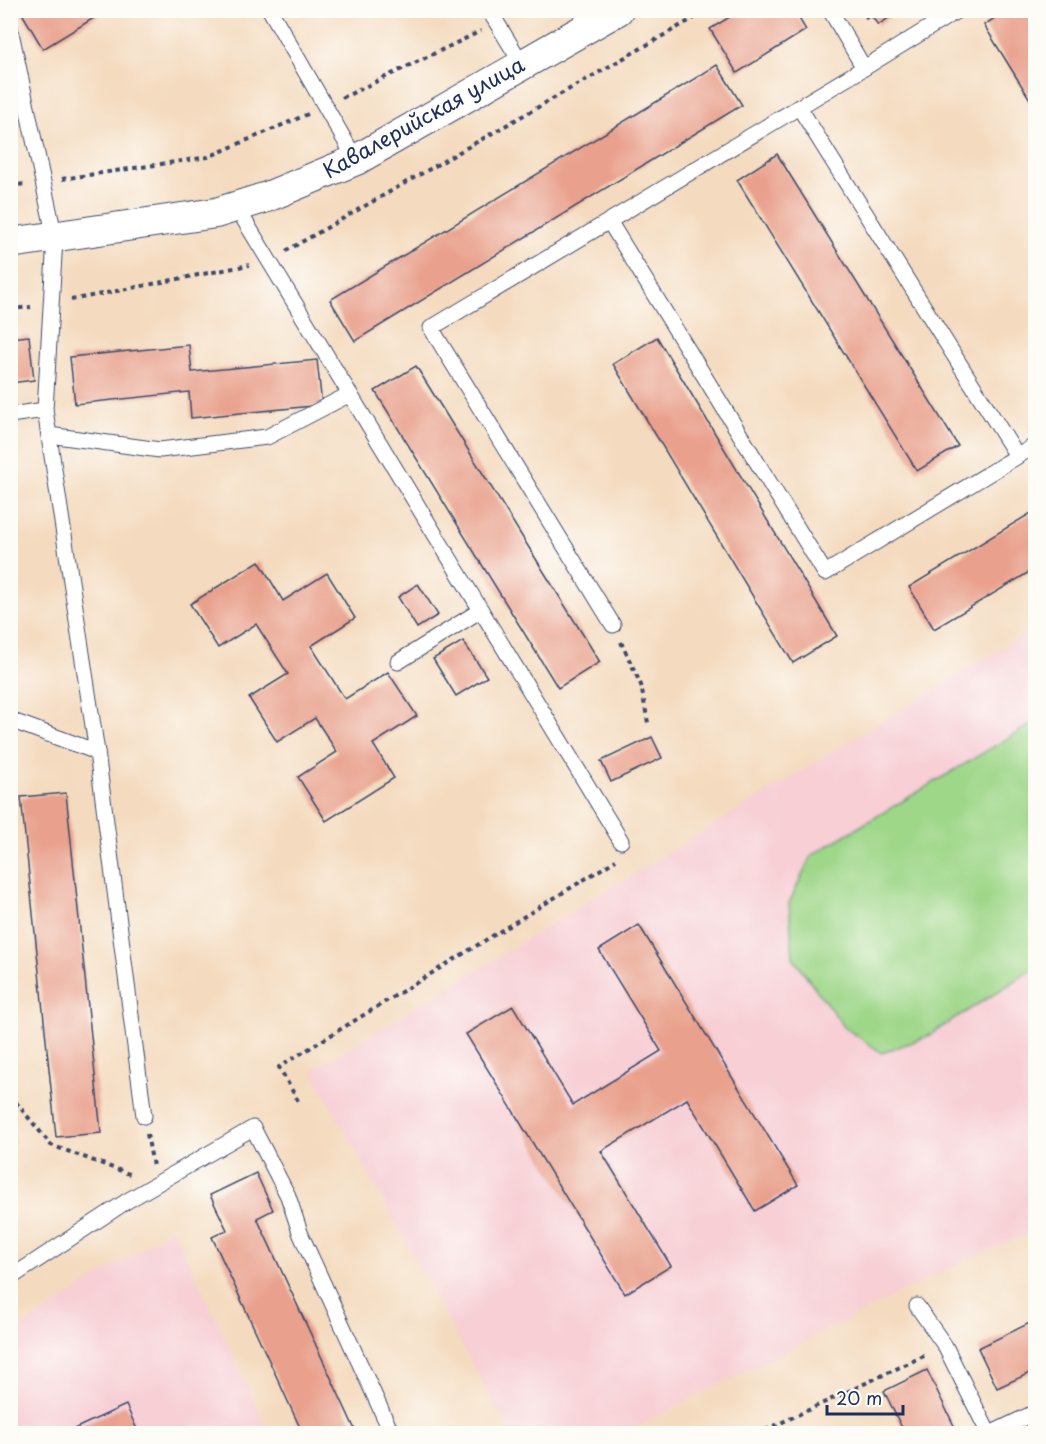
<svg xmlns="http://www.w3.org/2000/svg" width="1046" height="1444" font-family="'Playpen Sans',sans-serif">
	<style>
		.built { fill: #f7cfd5 }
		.green { fill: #9fd789; stroke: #5d8374; stroke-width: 1.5 }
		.building { fill: #e9a08c }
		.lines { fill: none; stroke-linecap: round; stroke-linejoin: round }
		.lane-casing { stroke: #3c496c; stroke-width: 17 }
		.street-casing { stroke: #3c496c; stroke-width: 32 }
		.path { stroke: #3c496c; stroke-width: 4; stroke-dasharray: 4.5 4.5; stroke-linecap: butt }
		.lane { stroke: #fff; stroke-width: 15 }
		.street { stroke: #fff; stroke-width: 30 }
		.labels { text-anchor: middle; stroke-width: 5; stroke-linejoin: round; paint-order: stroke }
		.street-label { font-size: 21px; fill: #1b2f5e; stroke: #fdfcf7 }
	</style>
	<rect width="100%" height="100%" fill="#fdfcf7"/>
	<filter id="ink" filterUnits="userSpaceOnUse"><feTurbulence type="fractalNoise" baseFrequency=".0167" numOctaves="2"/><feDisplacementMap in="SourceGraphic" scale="12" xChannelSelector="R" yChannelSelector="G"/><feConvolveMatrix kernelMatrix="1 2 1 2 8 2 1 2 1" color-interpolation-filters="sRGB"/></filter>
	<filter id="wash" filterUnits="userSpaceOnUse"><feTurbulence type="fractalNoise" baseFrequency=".008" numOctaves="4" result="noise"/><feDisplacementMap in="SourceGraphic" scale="24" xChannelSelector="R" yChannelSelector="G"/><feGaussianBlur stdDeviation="1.35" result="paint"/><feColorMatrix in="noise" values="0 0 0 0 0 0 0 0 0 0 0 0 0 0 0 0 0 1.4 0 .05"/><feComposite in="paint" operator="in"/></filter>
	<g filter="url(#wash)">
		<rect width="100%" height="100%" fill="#f4dabe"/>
		<g class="built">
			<path d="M1035 628V1230L949 1268 624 1433H510L312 1071Z"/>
			<path d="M173 1228 269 1433 11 1434V1334Z"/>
		</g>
		<path class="green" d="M1035 722V968L926 1037 882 1053 844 1027 793 958 789 903 812 855Z"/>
		<g id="blocks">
			<g class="building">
				<path d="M20 10H107L43 49Z"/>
				<path d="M194 10H206L197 16Z"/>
				<path d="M741 10H794L806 30 737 73 710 29Z"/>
				<path d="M861 10H901L878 25 871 15 866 18Z"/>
				<path d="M1007 10 1036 11V109L984 25Z"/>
				<path d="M717 65 742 105 355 341 330 300Z"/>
				<path d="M777 154 958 446 917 471 737 180Z"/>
				<path d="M29 336 34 380 10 383V338Z"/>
				<path d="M657 337 837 636 793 663 613 364Z"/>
				<path d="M189 345 192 372 317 360 322 405 191 418 189 392 75 404 70 357Z"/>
				<path d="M416 366 600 662 558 688 375 391Z"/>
				<path d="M1036 510V568L934 629 909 587Z"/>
				<path d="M259 561 283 601 327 573 355 618 311 646 345 699 388 672 417 716 373 744 394 778 326 821 298 777 337 752 315 718 277 742 249 698 288 674 256 624 218 648 190 604Z"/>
				<path d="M418 584 438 615 417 628 398 597Z"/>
				<path d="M463 641 487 677 456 696 433 659Z"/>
				<path d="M652 737 662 758 611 782 601 761Z"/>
				<path d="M66 793 101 1133 56 1137 21 797Z"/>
				<path d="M639 925 798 1185 755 1211 687 1099 601 1151 671 1266 625 1294 466 1034 513 1006 573 1105 661 1051 599 950Z"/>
				<path d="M10 1129H12L14 1144H10Z"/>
				<path d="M256 1173 273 1210 257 1218 357 1434H303L212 1237 227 1230 210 1195Z"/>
				<path d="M1036 1320V1370L997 1388 978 1348Z"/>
				<path d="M927 1370 958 1434H905L884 1391Z"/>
				<path d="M126 1405 139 1434H63Z"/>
			</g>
		</g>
	</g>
	<g filter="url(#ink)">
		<use href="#blocks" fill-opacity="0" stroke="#3c496c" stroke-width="1.5"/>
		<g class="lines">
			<g class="lane-casing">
				<g id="lane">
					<path d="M270 10 356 160"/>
					<path d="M489 10 522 64"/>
					<path d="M10 28 55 238 45 410 10 415"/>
					<path d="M864 68 958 10"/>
					<path d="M799 107 1017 456"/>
					<path d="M237 208 621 841"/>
					<path d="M609 221 825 573 1036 445"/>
					<path d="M45 410 97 752 144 1116"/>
					<path d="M49 435 160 450 267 437 350 394"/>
					<path d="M613 625 431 328 864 68 830 10"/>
					<path d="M398 662 481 610"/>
					<path d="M10 720 97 752"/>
					<path d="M10 1278 127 1201 253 1128 288 1196 301 1235 392 1434"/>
					<path d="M917 1306 945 1346 989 1434"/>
					<path d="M990 1434 1036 1412"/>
				</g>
			</g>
			<g class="street-casing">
				<path id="street" d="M10 243 216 213 267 197 356 160 618 10"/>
			</g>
			<g class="path">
				<path d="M342 98 481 31"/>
				<path d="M62 179 208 157 308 114"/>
				<path d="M10 186 25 184"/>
				<path d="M286 251 708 10"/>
				<path d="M71 300 249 265"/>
				<path d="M10 309 31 307"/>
				<path d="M621 642 641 685 648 723"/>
				<path d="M10 1095 51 1145 132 1175"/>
				<path d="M298 1101 279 1067 616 860"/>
				<path d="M147 1134 153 1166"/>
				<path d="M757 1434 928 1354"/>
			</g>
			<use href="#lane" class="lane"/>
			<use href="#street" class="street"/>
		</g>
	</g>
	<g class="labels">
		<g class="street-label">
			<text transform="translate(424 118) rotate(-29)" y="7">Кавалерийская улица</text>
		</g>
	</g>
	<rect width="1046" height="1444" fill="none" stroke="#fdfcf7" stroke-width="36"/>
	<path d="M827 1405v9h76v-9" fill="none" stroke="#1b2f5e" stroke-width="3"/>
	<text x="836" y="1405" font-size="18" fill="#1b2f5e" stroke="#fdfcf7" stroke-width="4.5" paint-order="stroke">20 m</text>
</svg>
